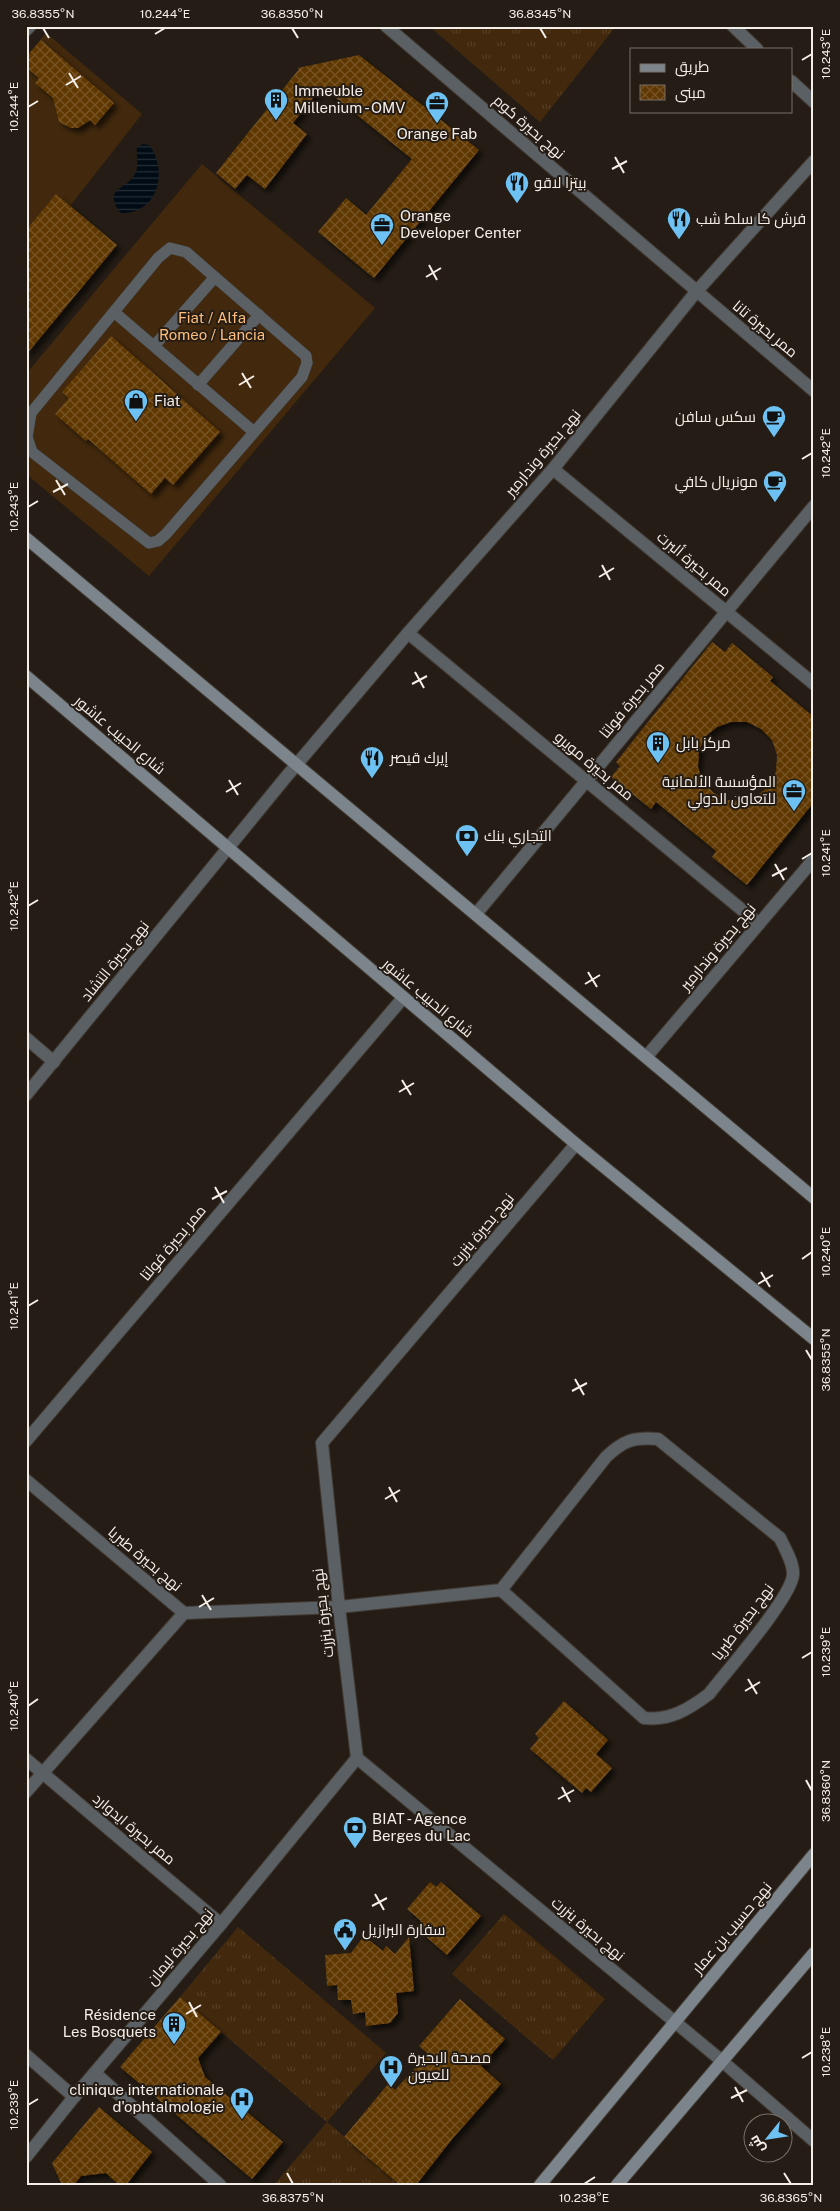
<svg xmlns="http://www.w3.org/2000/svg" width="840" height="2211" font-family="'Public Sans',Cairo,sans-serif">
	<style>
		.grass { fill: url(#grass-tufts) }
		.garden { fill: #42290d }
		.water { fill: url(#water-rules) }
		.building { fill: url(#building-cross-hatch); fill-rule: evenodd; filter: url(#shadow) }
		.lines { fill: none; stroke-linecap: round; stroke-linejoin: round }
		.service-casing { stroke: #423a33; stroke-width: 12 }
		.pedestrian-casing { stroke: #423a33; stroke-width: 14 }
		.minor-casing { stroke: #423a33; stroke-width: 14 }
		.secondary-casing { stroke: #423a33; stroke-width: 14 }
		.service { stroke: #5a6063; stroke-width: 11 }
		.pedestrian { stroke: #5a6063; stroke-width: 12 }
		.minor { stroke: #5a6063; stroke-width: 12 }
		.secondary { stroke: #7c858b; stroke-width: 12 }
		.ticks { fill: none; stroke: #f4eee8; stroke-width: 2 }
		.labels { text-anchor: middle; stroke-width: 4; stroke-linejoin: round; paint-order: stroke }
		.poi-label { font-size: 15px; fill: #f4eee8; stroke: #251d15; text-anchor: start }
		.street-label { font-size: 15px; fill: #f4eee8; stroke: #251d15 }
		.park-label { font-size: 15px; fill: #fdbd79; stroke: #251d15 }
		.neatline { fill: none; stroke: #f4eee8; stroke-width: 2 }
		.ticks-label { font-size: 12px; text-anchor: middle; fill: #f4eee8 }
	</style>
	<defs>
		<pattern id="grass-tufts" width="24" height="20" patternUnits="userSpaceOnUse" patternTransform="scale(1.25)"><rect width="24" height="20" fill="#42290d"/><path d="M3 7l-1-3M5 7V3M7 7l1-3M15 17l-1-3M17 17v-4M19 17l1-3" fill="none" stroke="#553e24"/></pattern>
		<pattern id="water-rules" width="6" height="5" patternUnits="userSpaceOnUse" patternTransform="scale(1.25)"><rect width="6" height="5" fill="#000b15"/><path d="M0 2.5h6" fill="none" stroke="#262f37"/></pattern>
		<pattern id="building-cross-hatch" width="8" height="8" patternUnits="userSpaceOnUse" patternTransform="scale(1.25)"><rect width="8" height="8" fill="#5f3702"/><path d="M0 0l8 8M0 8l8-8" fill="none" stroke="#775427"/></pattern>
		<filter id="shadow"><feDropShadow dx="4.5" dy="4.5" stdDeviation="2.5" flood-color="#0009"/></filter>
	</defs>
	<rect width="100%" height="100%" fill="#251d15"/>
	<g class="grass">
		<path d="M429 26H616L540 122Z"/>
		<path d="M504 1914 605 1999 553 2060 452 1974Z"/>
		<path d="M238 1927 386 2053 327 2122 400 2185H274L327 2122 180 1997Z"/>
	</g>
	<g class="garden">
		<path d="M46 33 142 114 70 206 56 194 26 230V57Z"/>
		<path d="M202 164 375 308 149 576 26 474V374Z"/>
	</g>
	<path class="water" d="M143 144 149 145C169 171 158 214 121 213 101 187 128 191 136 172 139 164 136 156 137 147Z"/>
	<g class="building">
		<path d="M41 40 114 103 95 125 90 120 78 128H71L59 122 53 98 35 83 39 78 26 67V57Z"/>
		<path d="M359 55 479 150 374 278 318 232 346 198 366 215 412 159 322 87 293 123 307 134 265 189 247 175 235 189 216 173 299 69 298 68Z"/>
		<path d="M56 194 117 245 26 355V230Z"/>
		<path d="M111 336 220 432 173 485 165 478 151 494 88 439 86 441 55 414 69 398 62 392Z"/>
		<path d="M712 642 725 652 732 643 773 677 770 681 814 717V802L747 885 712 857 716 851 656 802 651 809 611 777 620 766 616 762ZM731 722H747L761 729 772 740 777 755 776 771 770 785 758 795 743 801 728 800 714 793 703 782 698 767 699 751 705 737 717 727Z"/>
		<path d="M564 1701 608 1740 596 1754 612 1768 591 1792 586 1788 582 1793 530 1749 539 1738 535 1734Z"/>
		<path d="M430 1882 436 1887 441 1882 481 1916 447 1955 416 1928 421 1921 407 1909Z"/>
		<path d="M364 1936 383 1951 386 1946 395 1954 409 1937 414 1991 396 1993 398 2013 390 2023 366 2026 365 2012 353 2014 351 2000H338L337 1985 327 1986 325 1955 351 1953Z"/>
		<path d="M180 1997 221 2032 198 2058 205 2077 283 2142 252 2179 120 2067Z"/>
		<path d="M460 1999 505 2039 481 2066 501 2084 453 2138 416 2185H400L344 2137 388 2084 395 2090 428 2054 419 2046Z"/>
		<path d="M99 2107 152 2152 126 2185H119L106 2173 81 2176 74 2185H62L52 2163Z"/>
	</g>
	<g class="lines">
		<g class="service-casing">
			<g id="service">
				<path d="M170 248 186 252 306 356 307 363 302 377 166 534 158 541 149 543 32 452 27 437 31 413 158 258Z"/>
				<path d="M114 312 254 432"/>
				<path d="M154 346 215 277"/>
				<path d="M198 385 259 315"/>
			</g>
		</g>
		<g class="pedestrian-casing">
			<g id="pedestrian">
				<path d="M733 26 757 49"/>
				<path d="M26 30 30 26"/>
				<path d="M791 81 814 102"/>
				<path d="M553 469 814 684"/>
				<path d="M408 633 759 924"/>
				<path d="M476 914 814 506"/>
				<path d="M26 1441 403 998"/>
				<path d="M26 1759 221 1924"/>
				<path d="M26 1792 184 1613"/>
				<path d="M95 2073 220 2185"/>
			</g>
		</g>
		<g class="minor-casing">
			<g id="minor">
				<path d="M386 26 814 391"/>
				<path d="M26 1038 54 1062"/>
				<path d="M647 1056 814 859"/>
				<path d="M26 1095 286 777 408 633 553 469 696 292 814 161"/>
				<path d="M576 1144 322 1443 339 1607 357 1758 722 2061 814 2141"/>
				<path d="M26 1480 184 1613 339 1607 501 1590 606 1457C624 1440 634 1437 658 1439L780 1538C785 1549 794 1563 793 1575 791 1598 726 1672 709 1694 689 1709 670 1721 644 1718L501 1590"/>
				<path d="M26 2055 74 2097"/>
				<path d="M26 2157 74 2097 221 1924 357 1758"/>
			</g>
		</g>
		<g class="secondary-casing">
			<g id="secondary">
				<path d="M26 538 814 1198"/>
				<path d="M26 676 576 1144 814 1339"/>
				<path d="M540 2185 814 1854"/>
				<path d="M617 2185 814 1953"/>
			</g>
		</g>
		<use href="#service" class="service"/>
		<use href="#pedestrian" class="pedestrian"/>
		<use href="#minor" class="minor"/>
		<use href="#secondary" class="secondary"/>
	</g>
	<path class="ticks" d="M43 28 49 38M292 28 298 38M540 28 546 38M155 34 165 28M802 60 812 54M69 73 78 88M66 85 81 76M28 107 38 101M615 157 624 173M612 169 627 161M429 265 437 280M426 277 441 268M242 373 251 388M239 385 254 376M802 459 812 453M56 480 65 495M53 492 68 484M28 507 38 501M602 565 610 580M599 577 614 568M415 672 424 688M412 684 427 676M229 780 238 795M226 792 241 783M802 859 812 853M775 864 784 880M772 876 787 868M28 906 38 900M588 972 597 987M585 984 600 975M402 1080 411 1095M399 1092 414 1083M215 1187 224 1203M212 1199 227 1191M802 1259 812 1252M761 1272 770 1287M758 1284 773 1275M28 1306 38 1300M806 1350 812 1360M575 1379 584 1395M572 1391 587 1383M389 1487 397 1502M385 1499 400 1490M202 1595 211 1610M199 1607 214 1598M802 1658 812 1652M748 1679 757 1694M745 1691 760 1682M28 1706 38 1699M806 1780 812 1791M562 1787 570 1802M558 1799 574 1790M375 1894 384 1910M372 1906 387 1898M189 2002 197 2017M186 2014 201 2005M802 2058 812 2052M735 2087 743 2102M731 2098 747 2090M28 2105 38 2099M287 2173 293 2184M784 2173 791 2184M584 2184 595 2177"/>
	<defs>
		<g id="building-pin" transform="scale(1.25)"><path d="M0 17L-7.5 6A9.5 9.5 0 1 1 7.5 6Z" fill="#6ec2f3" stroke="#251d15"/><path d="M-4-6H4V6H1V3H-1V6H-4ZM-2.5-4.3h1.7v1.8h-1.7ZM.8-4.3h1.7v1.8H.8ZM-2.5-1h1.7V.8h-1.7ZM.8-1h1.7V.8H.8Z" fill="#111"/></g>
		<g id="office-pin" transform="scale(1.25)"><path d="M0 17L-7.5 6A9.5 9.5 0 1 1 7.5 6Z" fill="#6ec2f3" stroke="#251d15"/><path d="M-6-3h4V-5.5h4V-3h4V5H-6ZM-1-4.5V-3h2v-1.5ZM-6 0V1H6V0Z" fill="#111"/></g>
		<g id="restaurant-pin" transform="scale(1.25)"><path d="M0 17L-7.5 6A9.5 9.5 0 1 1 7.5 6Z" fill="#6ec2f3" stroke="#251d15"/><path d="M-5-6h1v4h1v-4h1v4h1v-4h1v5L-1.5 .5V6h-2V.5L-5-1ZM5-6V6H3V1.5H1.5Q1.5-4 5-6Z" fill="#111"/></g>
		<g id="shop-pin" transform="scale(1.25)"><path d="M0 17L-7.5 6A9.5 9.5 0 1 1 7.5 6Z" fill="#6ec2f3" stroke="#251d15"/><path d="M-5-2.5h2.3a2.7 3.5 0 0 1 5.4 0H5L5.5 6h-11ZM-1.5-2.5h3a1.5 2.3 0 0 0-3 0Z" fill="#111"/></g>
		<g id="cafe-pin" transform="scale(1.25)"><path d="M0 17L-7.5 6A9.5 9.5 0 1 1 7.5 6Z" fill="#6ec2f3" stroke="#251d15"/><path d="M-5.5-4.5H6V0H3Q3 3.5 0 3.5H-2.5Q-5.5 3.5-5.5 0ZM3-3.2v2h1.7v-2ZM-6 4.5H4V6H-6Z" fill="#111"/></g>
		<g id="bank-pin" transform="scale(1.25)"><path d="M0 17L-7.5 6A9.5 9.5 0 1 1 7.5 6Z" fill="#6ec2f3" stroke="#251d15"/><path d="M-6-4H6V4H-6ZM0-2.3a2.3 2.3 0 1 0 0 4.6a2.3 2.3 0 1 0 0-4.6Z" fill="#111"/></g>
		<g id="civic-pin" transform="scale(1.25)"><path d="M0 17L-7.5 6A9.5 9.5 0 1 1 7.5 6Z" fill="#6ec2f3" stroke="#251d15"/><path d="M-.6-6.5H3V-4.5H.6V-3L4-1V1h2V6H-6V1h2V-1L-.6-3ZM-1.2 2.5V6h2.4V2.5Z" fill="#111"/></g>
		<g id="hospital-pin" transform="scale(1.25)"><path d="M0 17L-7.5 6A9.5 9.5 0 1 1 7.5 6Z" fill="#6ec2f3" stroke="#251d15"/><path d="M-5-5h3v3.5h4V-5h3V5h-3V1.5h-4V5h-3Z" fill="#111"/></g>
	</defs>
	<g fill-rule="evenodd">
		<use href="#building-pin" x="276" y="100"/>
		<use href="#office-pin" x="437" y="103"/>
		<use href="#restaurant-pin" x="517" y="183"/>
		<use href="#restaurant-pin" x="679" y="219"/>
		<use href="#office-pin" x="382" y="225"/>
		<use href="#shop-pin" x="136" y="401"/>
		<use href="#cafe-pin" x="774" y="417"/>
		<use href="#cafe-pin" x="775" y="482"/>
		<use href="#building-pin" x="658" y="743"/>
		<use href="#restaurant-pin" x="372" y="758"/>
		<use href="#office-pin" x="794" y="791"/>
		<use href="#bank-pin" x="467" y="836"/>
		<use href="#bank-pin" x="355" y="1828"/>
		<use href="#civic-pin" x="345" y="1930"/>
		<use href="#building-pin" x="174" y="2024"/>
		<use href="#hospital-pin" x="391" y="2067"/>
		<use href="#hospital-pin" x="242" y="2099"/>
	</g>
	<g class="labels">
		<g class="poi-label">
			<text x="294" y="96">Immeuble<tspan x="294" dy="17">Millenium - OMV</tspan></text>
			<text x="437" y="139" text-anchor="middle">Orange Fab</text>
			<text x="534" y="188">بيتزا لاقو</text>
			<text x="400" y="221">Orange<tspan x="400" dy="17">Developer Center</tspan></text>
			<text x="696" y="224">فرش كا سلط شب</text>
			<text x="154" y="406">Fiat</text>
			<text x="756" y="422" text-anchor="end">سكس سافن</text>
			<text x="758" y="487" text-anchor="end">مونريال كافي</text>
			<text x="676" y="748">مركز بابل</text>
			<text x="390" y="763">إيرك قيصر</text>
			<text x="776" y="787" text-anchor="end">المؤسسة الألمانية<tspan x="776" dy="17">للتعاون الدولي</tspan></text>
			<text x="484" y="841">التجاري بنك</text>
			<text x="372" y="1824">BIAT - Agence<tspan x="372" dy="17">Berges du Lac</tspan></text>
			<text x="362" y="1935">سفارة البرازيل</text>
			<text x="156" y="2020" text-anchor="end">Résidence<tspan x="156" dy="17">Les Bosquets</tspan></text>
			<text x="408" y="2063">مصحة البحيرة<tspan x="408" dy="17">للعيون</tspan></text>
			<text x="224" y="2095" text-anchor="end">clinique internationale<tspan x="224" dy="17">d'ophtalmologie</tspan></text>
		</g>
		<g class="street-label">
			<text transform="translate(529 127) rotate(41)" y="5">نهج بحيرة كوم</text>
			<text transform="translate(765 329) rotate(40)" y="5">ممر بحيرة تانا</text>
			<text transform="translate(543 453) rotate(-50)" y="5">نهج بحيرة وندارمير</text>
			<text transform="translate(694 564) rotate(40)" y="5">ممر بحيرة ألبرت</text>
			<text transform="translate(632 700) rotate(-51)" y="5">ممر بحيرة فولتا</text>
			<text transform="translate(120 735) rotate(40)" y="5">شارع الحبيب عاشور</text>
			<text transform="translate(594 766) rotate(40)" y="5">ممر بحيرة مويرو</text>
			<text transform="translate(718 947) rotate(-50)" y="5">نهج بحيرة وندارمير</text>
			<text transform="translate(115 961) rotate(-51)" y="5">نهج بحيرة التشاد</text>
			<text transform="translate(428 998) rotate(40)" y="5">شارع الحبيب عاشور</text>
			<text transform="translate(482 1230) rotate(-50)" y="5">نهج بحيرة بنزرت</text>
			<text transform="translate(173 1243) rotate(-50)" y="5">ممر بحيرة فولتا</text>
			<text transform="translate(145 1559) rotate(40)" y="5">نهج بحيرة طبريا</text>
			<text transform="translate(323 1613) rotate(-97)" y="5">نهج بحيرة بنزرت</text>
			<text transform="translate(743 1622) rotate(-53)" y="5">نهج بحيرة طبريا</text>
			<text transform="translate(134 1829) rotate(40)" y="5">ممر بحيرة ايدوارد</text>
			<text transform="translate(732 1928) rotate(-50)" y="5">نهج حسيب بن عمار</text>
			<text transform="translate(588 1929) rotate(40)" y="5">نهج بحيرة بنزرت</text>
			<text transform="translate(180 1947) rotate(-50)" y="5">نهج بحيرة ليمان</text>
		</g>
		<g class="park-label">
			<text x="212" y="323">Fiat / Alfa<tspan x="212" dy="17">Romeo / Lancia</tspan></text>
		</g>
	</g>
	<rect width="840" height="2211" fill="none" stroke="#251d15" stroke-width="55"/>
	<rect x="630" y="48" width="162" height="65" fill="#251d15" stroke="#787169"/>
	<rect x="640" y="64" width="25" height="8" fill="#7c858b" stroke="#787169"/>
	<text x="675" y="72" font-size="15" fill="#f4eee8">طريق</text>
	<rect x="640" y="85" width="25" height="15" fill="url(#building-cross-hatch)" stroke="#787169"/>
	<text x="675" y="98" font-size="15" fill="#f4eee8">مبنى</text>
	<g transform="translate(768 2138) rotate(240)"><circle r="24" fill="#251d15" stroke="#787169"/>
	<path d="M0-4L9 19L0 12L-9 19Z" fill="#6ec2f3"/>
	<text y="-8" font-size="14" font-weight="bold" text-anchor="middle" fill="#f4eee8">ش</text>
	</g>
	<rect x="28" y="28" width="784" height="2156" class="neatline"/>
	<g class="ticks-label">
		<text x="43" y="18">36.8355°N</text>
		<text x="165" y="18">10.244°E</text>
		<text x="292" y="18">36.8350°N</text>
		<text x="540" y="18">36.8345°N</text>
		<text transform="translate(826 54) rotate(-90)" y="4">10.243°E</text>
		<text transform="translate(14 107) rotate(-90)" y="4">10.244°E</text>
		<text transform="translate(826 453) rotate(-90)" y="4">10.242°E</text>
		<text transform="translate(14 507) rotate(-90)" y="4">10.243°E</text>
		<text transform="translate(826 853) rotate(-90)" y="4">10.241°E</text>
		<text transform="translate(14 906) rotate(-90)" y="4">10.242°E</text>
		<text transform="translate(826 1252) rotate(-90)" y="4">10.240°E</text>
		<text transform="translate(14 1306) rotate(-90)" y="4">10.241°E</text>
		<text transform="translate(826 1360) rotate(-90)" y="4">36.8355°N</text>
		<text transform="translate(826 1652) rotate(-90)" y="4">10.239°E</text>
		<text transform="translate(14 1706) rotate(-90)" y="4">10.240°E</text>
		<text transform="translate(826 1791) rotate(-90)" y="4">36.8360°N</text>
		<text transform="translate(826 2052) rotate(-90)" y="4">10.238°E</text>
		<text transform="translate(14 2105) rotate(-90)" y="4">10.239°E</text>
		<text x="293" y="2202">36.8375°N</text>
		<text x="584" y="2202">10.238°E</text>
		<text x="791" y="2202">36.8365°N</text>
	</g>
</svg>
